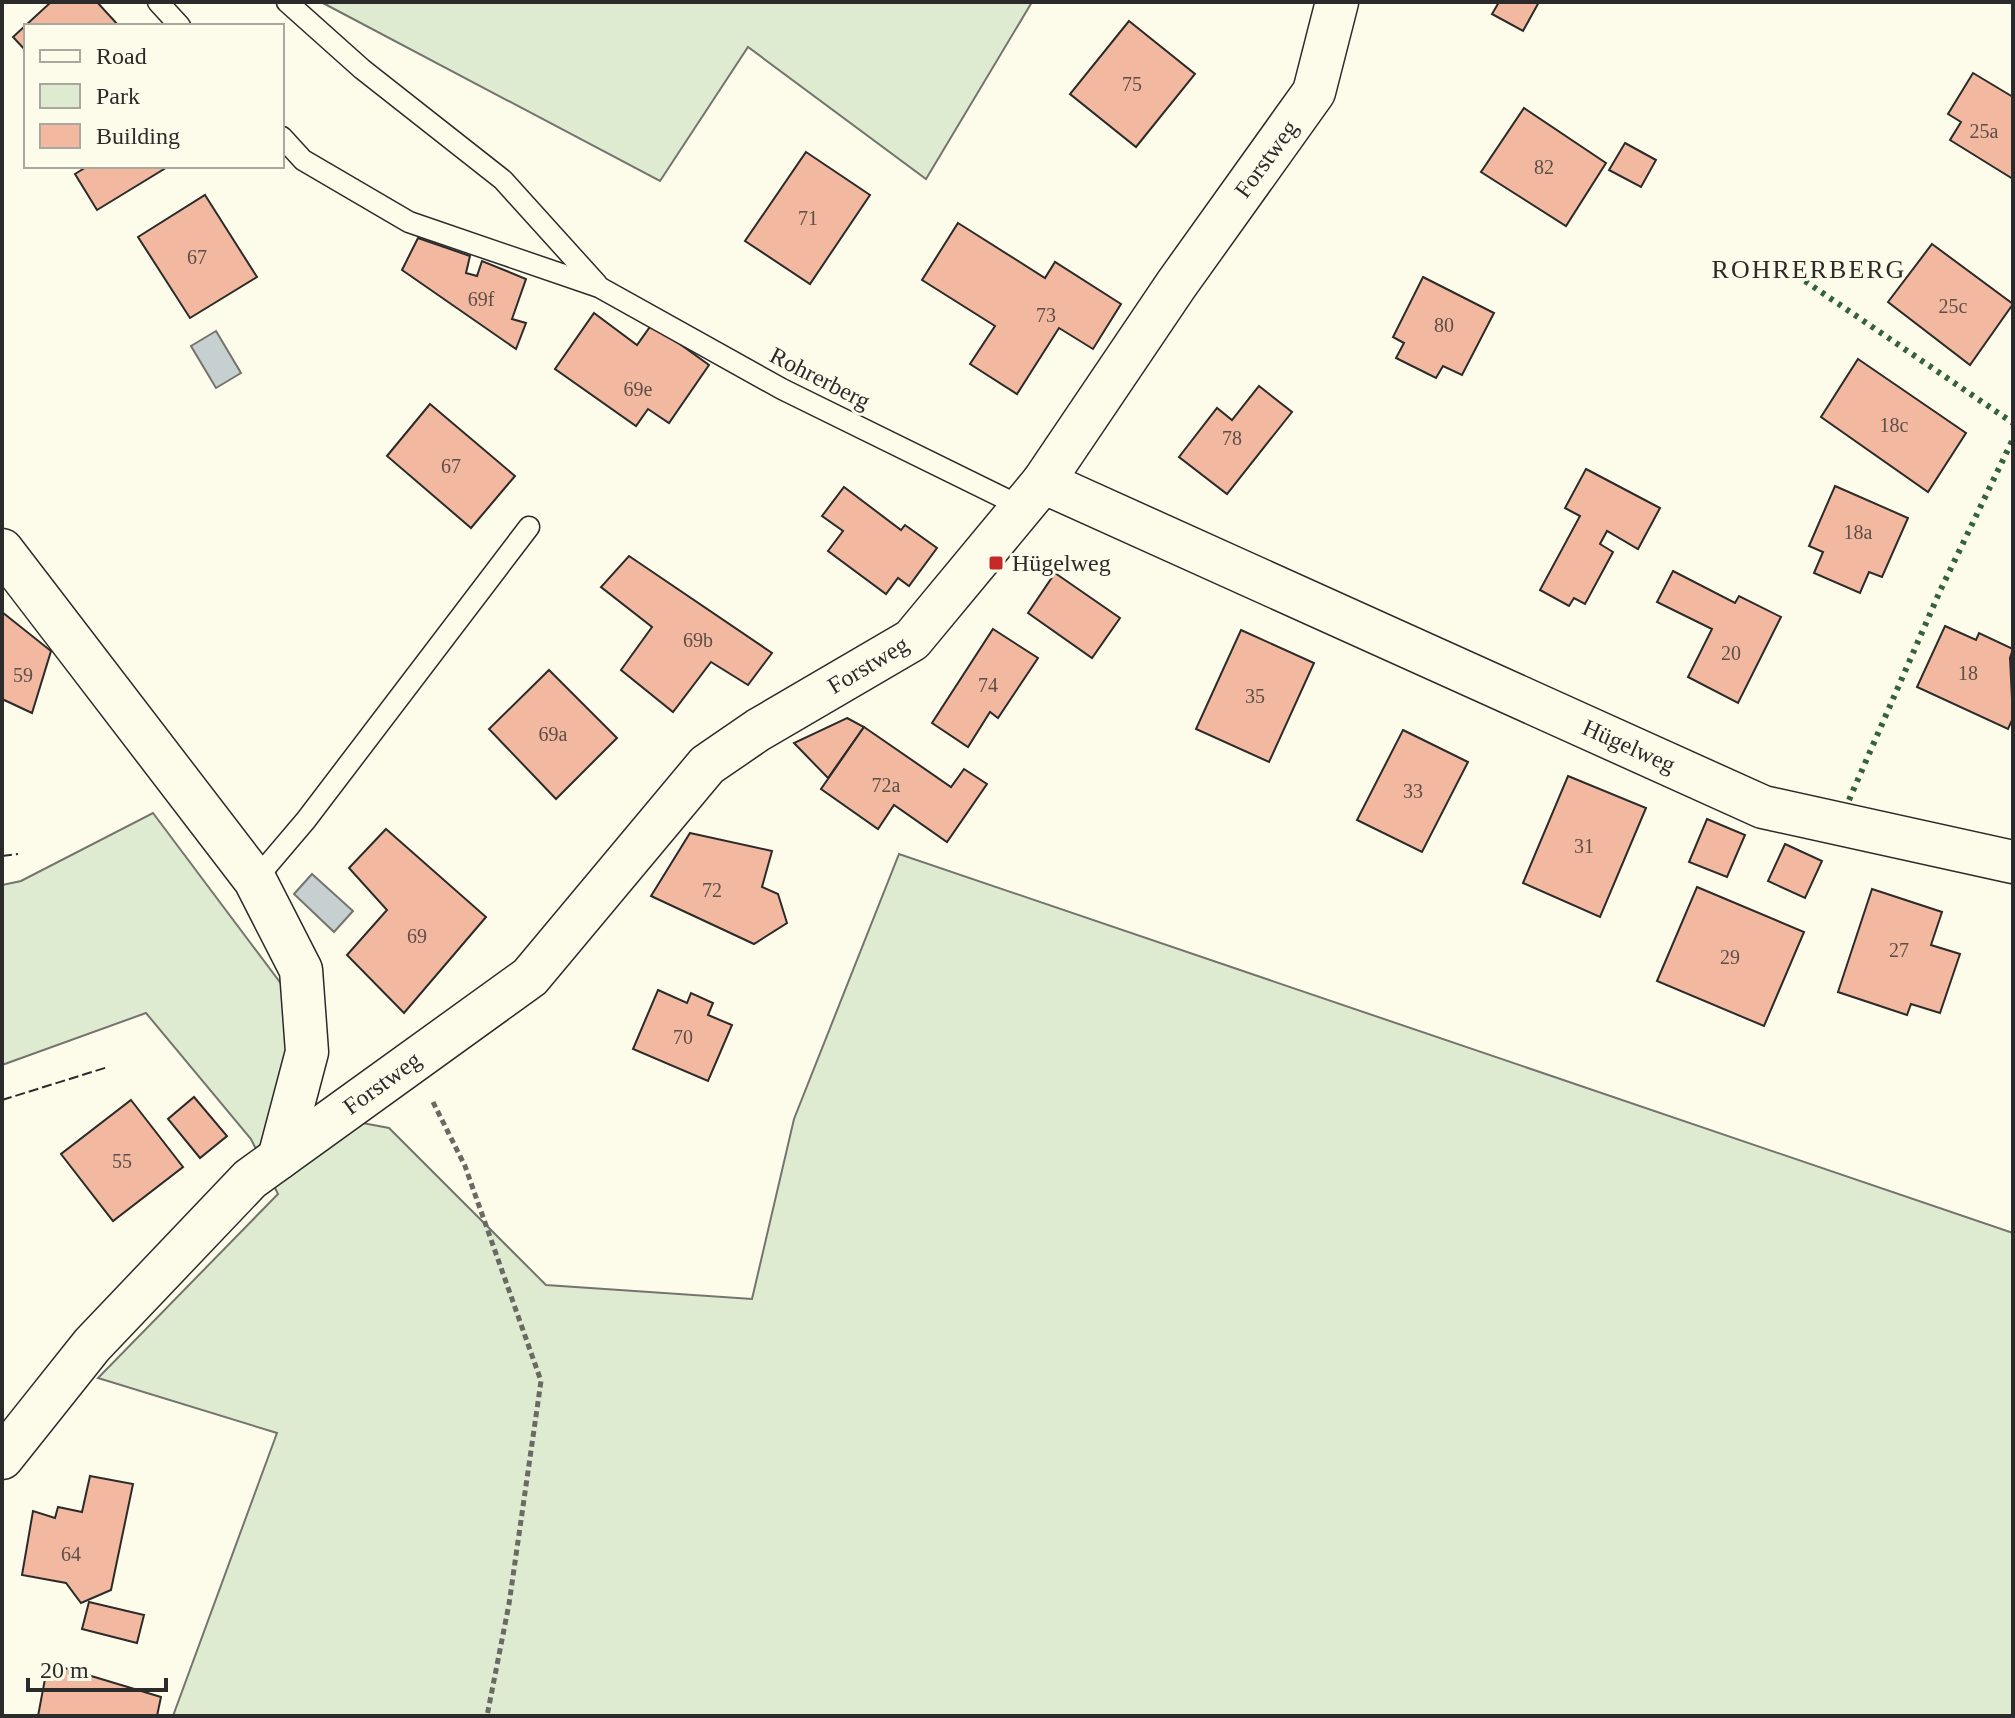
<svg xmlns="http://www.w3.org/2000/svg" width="2015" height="1718" font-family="Georgia,serif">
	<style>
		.green { fill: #deebd1; stroke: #74746e; stroke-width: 2 }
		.water { fill: #c7d0d0; stroke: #74746e; stroke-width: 2 }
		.building { fill: #f2b8a0; stroke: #2b2b2b; stroke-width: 2 }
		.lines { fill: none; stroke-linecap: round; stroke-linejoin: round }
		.service-casing { stroke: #2b2b2b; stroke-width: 23 }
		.minor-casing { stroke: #2b2b2b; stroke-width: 45 }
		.path { stroke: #6a6964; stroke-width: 5; stroke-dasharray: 6 4; stroke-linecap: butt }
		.service { stroke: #fdfbea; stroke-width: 20 }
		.minor { stroke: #fdfbea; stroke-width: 42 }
		.hedge { stroke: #34623c; stroke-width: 6; stroke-dasharray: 4 6; stroke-linecap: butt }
		.fence { stroke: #2b2b2b; stroke-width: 2; stroke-dasharray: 10 4; stroke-linecap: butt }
		.poi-dot { fill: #c62828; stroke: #fdfbea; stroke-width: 3 }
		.labels { text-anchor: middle; stroke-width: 6; stroke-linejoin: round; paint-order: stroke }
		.number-label { font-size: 20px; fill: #5d4e48 }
		.street-label { font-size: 24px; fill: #2b2b2b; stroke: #fdfbea }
		.poi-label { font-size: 24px; fill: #2b2b2b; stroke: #fdfbea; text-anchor: start }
		.neighbourhood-label { font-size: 26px; letter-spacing: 2px; fill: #2b2b2b; stroke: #fdfbea }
	</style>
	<rect width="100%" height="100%" fill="#fdfbea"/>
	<g class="green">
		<path d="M321 2H1032L926 179 748 47 660 181Z"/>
		<path d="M153 813 282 985 314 1114 389 1128 546 1285 752 1299 794 1119 899 854 2013 1233V1716H173L277 1433 98 1378 278 1194 251 1139 146 1013 2 1065V885L21 881Z"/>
	</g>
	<g class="water">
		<path d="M216 331 241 373 216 388 191 346Z"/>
		<path d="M312 874 353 911 334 932 294 894Z"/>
	</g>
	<g class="building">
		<path d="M51 2H97L119 26H26V51L13 37Z"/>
		<path d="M1499 2H1539L1523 31 1492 14Z"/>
		<path d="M1129 21 1195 74 1136 147 1070 94Z"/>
		<path d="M1973 73 2013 97V179L1950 140 1961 122 1948 114Z"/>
		<path d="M1524 108 1606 163 1566 226 1481 172Z"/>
		<path d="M1625 143 1656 160 1641 187 1609 170Z"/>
		<path d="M806 152 870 195 810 284 745 241Z"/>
		<path d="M88 166H169L97 210 75 174Z"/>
		<path d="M205 195 257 277 190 318 138 237Z"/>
		<path d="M958 223 1045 278 1055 262 1121 304 1093 349 1059 328 1017 394 970 364 995 326 922 280Z"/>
		<path d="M418 238 470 256 466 273 477 276 482 261 526 279 512 319 526 323 516 349 402 270Z"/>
		<path d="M1932 244 2013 304 1970 365 1888 302Z"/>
		<path d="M1423 277 1494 313 1462 375 1443 366 1436 378 1396 358 1404 343 1393 337Z"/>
		<path d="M594 313 637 345 652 324 709 365 669 423 648 409 636 426 555 369Z"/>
		<path d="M1858 359 1966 433 1928 492 1821 417Z"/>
		<path d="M1259 386 1292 412 1227 494 1179 457 1217 408 1232 420Z"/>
		<path d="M430 404 515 476 471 528 387 456Z"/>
		<path d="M1586 469 1660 508 1638 549 1607 531 1600 544 1613 552 1585 604 1574 598 1569 606 1540 590 1580 516 1565 508Z"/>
		<path d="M1835 486 1908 518 1882 577 1869 572 1860 593 1814 573 1823 552 1809 546Z"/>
		<path d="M844 487 901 530 905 525 937 548 909 586 898 578 886 594 828 551 843 531 822 516Z"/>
		<path d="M629 556 772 653 748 685 711 662 673 712 621 670 652 627 601 587Z"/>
		<path d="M1673 571 1735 603 1739 596 1781 617 1738 703 1688 677 1712 629 1657 602Z"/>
		<path d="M1055 573 1120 618 1092 658 1028 613Z"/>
		<path d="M2 612 51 651 32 713 2 699Z"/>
		<path d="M1945 626 1976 640 1979 633 2013 649 2010 658 2013 718 2008 729 1917 687Z"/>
		<path d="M993 629 1038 658 998 718 990 712 968 747 932 723Z"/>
		<path d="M1241 630 1314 663 1269 762 1196 729Z"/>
		<path d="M549 670 617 738 556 799 489 729Z"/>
		<path d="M847 718 864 727 828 778 794 743Z"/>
		<path d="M864 727 951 787 964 769 987 784 947 842 894 805 878 829 821 789Z"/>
		<path d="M1403 730 1468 762 1422 852 1357 820Z"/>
		<path d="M1568 776 1646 808 1600 917 1523 883Z"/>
		<path d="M1707 819 1745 835 1727 877 1689 862Z"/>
		<path d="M386 829 486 917 404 1013 347 955 387 910 349 868Z"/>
		<path d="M690 833 772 851 762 887 778 894 787 923 754 944 651 896Z"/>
		<path d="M1785 844 1822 861 1805 898 1768 881Z"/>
		<path d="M1697 887 1804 932 1764 1026 1657 981Z"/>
		<path d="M1872 889 1942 912 1931 945 1960 954 1940 1013 1911 1004 1907 1015 1838 992Z"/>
		<path d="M658 990 687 1003 691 993 713 1003 708 1015 732 1025 708 1081 633 1049Z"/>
		<path d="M194 1097 227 1136 200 1158 168 1119Z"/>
		<path d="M131 1100 183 1167 113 1221 61 1154Z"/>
		<path d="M90 1476 133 1484 111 1590 81 1603 66 1583 22 1575 33 1511 55 1518 58 1507 82 1512Z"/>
		<path d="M89 1602 144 1615 137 1643 82 1629Z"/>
		<path d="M48 1663 161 1697 157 1716H38Z"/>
	</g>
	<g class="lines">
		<g class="service-casing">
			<g id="service">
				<path d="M158 2 180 26"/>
				<path d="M287 2 362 69 503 180 597 284"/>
				<path d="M282 137 303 160 409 222 599 287 782 389 1022 507"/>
				<path d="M255 880 306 820 529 527"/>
			</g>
		</g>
		<g class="minor-casing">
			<g id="minor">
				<path d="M1043 482 1763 807 2013 862"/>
				<path d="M2 550 255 880 301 970 307 1052 279 1158"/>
				<path d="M2 1458 92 1345 250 1179 530 977 707 765 758 730 912 640 1043 482 1176 285 1314 92 1337 2"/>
			</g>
		</g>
		<path class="path" d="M433 1102 465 1166 541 1381 509 1604 487 1716"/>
		<use href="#service" class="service"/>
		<use href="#minor" class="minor"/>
		<g class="hedge">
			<path d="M1805 281 2013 423"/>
			<path d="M1849 800 1940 591 2013 439"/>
		</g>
		<g class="fence">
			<path d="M2 856 18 854"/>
			<path d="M2 1100 108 1067"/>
		</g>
	</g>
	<rect class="poi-dot" x="988" y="555" width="16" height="16" rx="4"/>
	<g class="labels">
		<g class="number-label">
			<text x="1132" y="91">75</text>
			<text x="1984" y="138">25a</text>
			<text x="1544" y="174">82</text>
			<text x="808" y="225">71</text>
			<text x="197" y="264">67</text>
			<text x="481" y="306">69f</text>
			<text x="1953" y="313">25c</text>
			<text x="1046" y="322">73</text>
			<text x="1444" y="332">80</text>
			<text x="638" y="396">69e</text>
			<text x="1894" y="432">18c</text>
			<text x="1232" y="445">78</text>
			<text x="451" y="473">67</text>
			<text x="1858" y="539">18a</text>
			<text x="698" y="647">69b</text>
			<text x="1731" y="660">20</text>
			<text x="1968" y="680">18</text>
			<text x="23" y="682">59</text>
			<text x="988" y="692">74</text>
			<text x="1255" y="703">35</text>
			<text x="553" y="741">69a</text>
			<text x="886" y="792">72a</text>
			<text x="1413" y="798">33</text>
			<text x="1584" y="853">31</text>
			<text x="712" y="897">72</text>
			<text x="417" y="943">69</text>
			<text x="1899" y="957">27</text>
			<text x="1730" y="964">29</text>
			<text x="683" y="1044">70</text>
			<text x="122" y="1168">55</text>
			<text x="71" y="1561">64</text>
		</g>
		<g class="street-label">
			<text transform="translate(1266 159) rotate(-54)" y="8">Forstweg</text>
			<text transform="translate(820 378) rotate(27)" y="8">Rohrerberg</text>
			<text transform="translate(868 665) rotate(-31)" y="8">Forstweg</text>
			<text transform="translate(1629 746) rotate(24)" y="8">Hügelweg</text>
			<text transform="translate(382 1083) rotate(-36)" y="8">Forstweg</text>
		</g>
		<g class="poi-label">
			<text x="1012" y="571">Hügelweg</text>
		</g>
		<g class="neighbourhood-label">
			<text x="1809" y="278">ROHRERBERG</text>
		</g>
	</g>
	<rect width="2015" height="1718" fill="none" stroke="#2b2b2b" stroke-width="8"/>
	<rect x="24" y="24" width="260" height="144" fill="#fdfbea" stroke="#a9a89e" stroke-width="2"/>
	<rect x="40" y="50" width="40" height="12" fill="#fdfbea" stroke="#a9a89e" stroke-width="2"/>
	<text x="96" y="64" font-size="24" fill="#2b2b2b">Road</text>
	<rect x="40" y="84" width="40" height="24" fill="#deebd1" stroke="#a9a89e" stroke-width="2"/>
	<text x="96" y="104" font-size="24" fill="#2b2b2b">Park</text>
	<rect x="40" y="124" width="40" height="24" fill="#f2b8a0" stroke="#a9a89e" stroke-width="2"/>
	<text x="96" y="144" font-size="24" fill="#2b2b2b">Building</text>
	<path d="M28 1678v12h138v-12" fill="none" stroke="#2b2b2b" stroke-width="4"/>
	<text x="40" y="1678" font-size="24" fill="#2b2b2b" stroke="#fdfbea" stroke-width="6" paint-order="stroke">20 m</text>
</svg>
